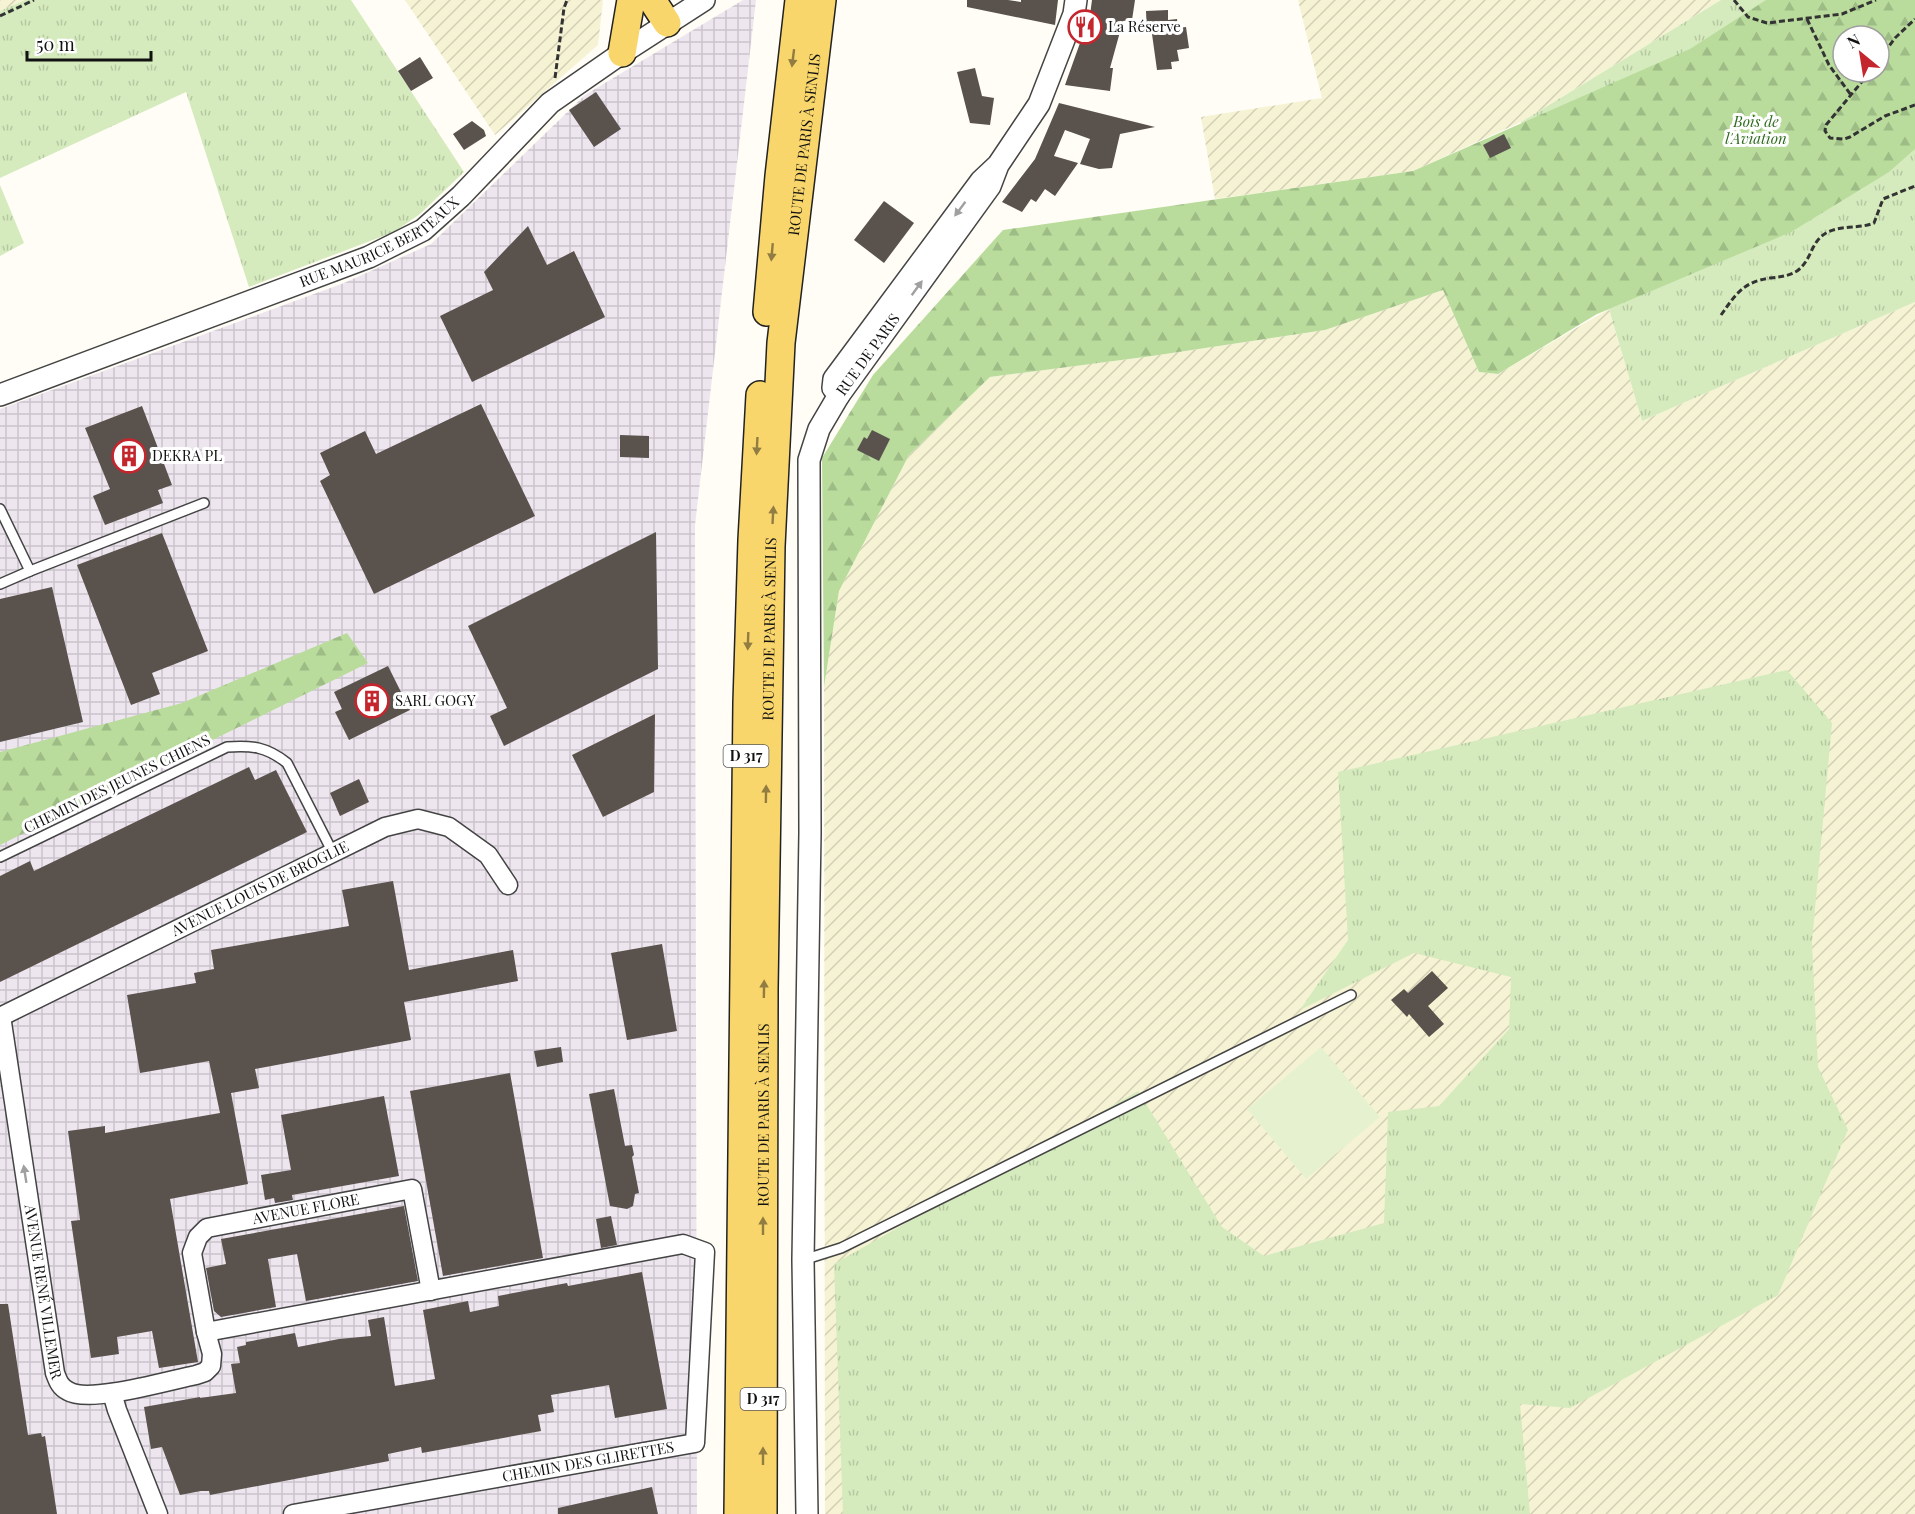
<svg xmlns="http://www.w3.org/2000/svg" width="1915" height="1514" font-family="'Playfair Display',serif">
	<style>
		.industrial { fill: url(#industrial-grid) }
		.farmland { fill: url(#farmland-furrows) }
		.grass { fill: url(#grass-tufts); fill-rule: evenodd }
		.forest { fill: url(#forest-firs); fill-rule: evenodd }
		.pitch { fill: #e6f2cf }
		.building { fill: #5a524d }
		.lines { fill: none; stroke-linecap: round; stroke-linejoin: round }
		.service-casing { stroke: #444; stroke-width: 12 }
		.minor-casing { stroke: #444; stroke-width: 21 }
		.tertiary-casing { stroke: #444; stroke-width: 24 }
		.primary-casing { stroke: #222; stroke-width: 30 }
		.path { stroke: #333; stroke-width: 3; stroke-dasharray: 6 3; stroke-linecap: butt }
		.service { stroke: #fff; stroke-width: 9 }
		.minor { stroke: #fff; stroke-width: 18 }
		.tertiary { stroke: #fff; stroke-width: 21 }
		.primary { stroke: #f9d66b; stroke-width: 27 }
		.oneway { fill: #917d42 }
		.oneway2 { fill: #a0a0a0 }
		.labels { text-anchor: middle; stroke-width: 6; stroke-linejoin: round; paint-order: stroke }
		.shield { fill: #fff; stroke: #585858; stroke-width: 1.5 }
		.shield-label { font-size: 14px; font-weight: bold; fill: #111 }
		.poi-label { font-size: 15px; fill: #111; stroke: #fff; text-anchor: start }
		.park-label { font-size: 15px; font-style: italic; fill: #2f6b1f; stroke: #fff }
		.street-label { font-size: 15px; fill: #111; stroke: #fff }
	</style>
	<defs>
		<pattern id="industrial-grid" width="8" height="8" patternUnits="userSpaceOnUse" patternTransform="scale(1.5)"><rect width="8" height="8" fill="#eee6ef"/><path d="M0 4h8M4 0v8" fill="none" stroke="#cbc4cc"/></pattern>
		<pattern id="farmland-furrows" width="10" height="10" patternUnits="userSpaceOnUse" patternTransform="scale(1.5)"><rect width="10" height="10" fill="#f6f3d4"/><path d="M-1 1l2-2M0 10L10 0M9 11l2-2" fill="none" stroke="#d2cfb5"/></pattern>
		<pattern id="grass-tufts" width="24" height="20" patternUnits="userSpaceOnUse" patternTransform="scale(1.5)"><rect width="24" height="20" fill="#d5ebbd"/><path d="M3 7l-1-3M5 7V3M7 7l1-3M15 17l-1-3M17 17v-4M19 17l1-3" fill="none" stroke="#b6c8a1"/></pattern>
		<pattern id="forest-firs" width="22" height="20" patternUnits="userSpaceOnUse" patternTransform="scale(1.5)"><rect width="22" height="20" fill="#b9dc9c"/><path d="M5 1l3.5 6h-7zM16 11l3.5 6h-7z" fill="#9ebc85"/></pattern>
	</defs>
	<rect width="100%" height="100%" fill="#fffdf5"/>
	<path class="industrial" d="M743 0H756L695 525 697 1514H0V409L344 283 431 244 585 95Z"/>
	<g class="farmland">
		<path d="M0 0H25L0 11Z"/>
		<path d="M405 0H603L598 45 495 135Z"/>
		<path d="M1298 0H1721L1521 122 1413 171 1215 199 1201 117 1322 98Z"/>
		<path d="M1443 290 1479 372 1498 374 1609 309 1642 421 1915 302V1514H825L824 687 839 591 909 455 990 377 1152 356 1325 330Z"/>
	</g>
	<g class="grass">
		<path d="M25 0H351L464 172 420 214 394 232 249 287 186 92 0 178V11Z"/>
		<path d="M1721 0H1915V302L1642 421 1609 309 1597 314 1521 122ZM1843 36H1879V72H1843Z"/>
		<path d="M0 185 24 243 0 256Z"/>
		<path d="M1787 670 1832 723 1812 942 1818 1067 1848 1130 1778 1295 1570 1408 1520 1404 1530 1514H843L834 1264 1138 1091 1222 1227 1264 1256 1384 1223 1388 1112 1439 1106 1509 1029 1511 977 1414 953 1300 1010 1348 940 1338 772Z"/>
	</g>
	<g class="forest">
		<path d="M1766 0H1915V149L1889 172 1791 232 1597 314 1498 374 1479 372 1443 290 1325 330 1152 356 990 377 909 455 839 591 824 687 822 458 873 375 1003 230 1413 171 1690 49ZM1843 36H1879V72H1843Z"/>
		<path d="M347 633 368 663 0 845V752L182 703Z"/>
	</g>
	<path class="pitch" d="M1321 1047 1380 1117 1306 1179 1247 1109Z"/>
	<g class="building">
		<path d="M967 0H1008L1021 2V0H1058L1055 25 967 7Z"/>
		<path d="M1092 0H1135L1132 20 1123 21 1110 68H1113L1110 91 1065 85 1090 15Z"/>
		<path d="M1168 10V20L1177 19 1178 28 1186 27 1189 48 1177 50 1179 61 1171 62 1172 69 1157 70 1152 34H1147L1146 11Z"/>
		<path d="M420 57 433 78 411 91 398 71Z"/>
		<path d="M975 68 982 96 994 98 990 125 970 123 957 72Z"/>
		<path d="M596 92 621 129 594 147 569 110Z"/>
		<path d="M1059 103 1155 127 1120 134 1112 168 1099 169 1080 164 1090 139 1065 130 1054 156 1078 163 1055 196 1045 189 1036 202 1031 199 1022 212 1002 202 1035 159Z"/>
		<path d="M472 121 484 130 486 136 464 150 453 134Z"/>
		<path d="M1504 134 1511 148 1490 158 1483 145Z"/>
		<path d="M884 201 914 223 884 263 854 240Z"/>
		<path d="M528 226 547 265 574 251 605 317 472 382 440 316 493 290 484 272Z"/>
		<path d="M481 404 535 516 374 594 320 481 330 475 320 453 365 431 376 454Z"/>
		<path d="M142 406 172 485 158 490 163 503 105 525 93 496 110 489 85 428Z"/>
		<path d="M872 430 890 439 879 461 857 450 864 437 867 439Z"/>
		<path d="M620 435 649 436V458L620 457Z"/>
		<path d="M656 532 658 669 504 746 490 716 507 708 468 626Z"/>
		<path d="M162 533 208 651 152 673 160 694 131 705 77 565Z"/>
		<path d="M52 587 83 722 0 742V599Z"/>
		<path d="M388 666 410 710 349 740 335 712 342 709 334 692Z"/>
		<path d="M655 714 654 792 603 817 572 755Z"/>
		<path d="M249 767 255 780 276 770 307 832 0 982V876L30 861 34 871Z"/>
		<path d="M359 779 369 802 340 816 330 793Z"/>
		<path d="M393 881 409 970 513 950 518 981 404 1002 411 1040 255 1069 259 1088 231 1093 248 1184 170 1199 198 1362 159 1368 152 1331 117 1337 119 1354 91 1358 71 1221 80 1220 68 1131 105 1126V1133L220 1113 209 1061 140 1073 127 995 196 983 194 973 214 969 211 950 349 926 342 890Z"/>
		<path d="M662 944 677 1031 627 1040 611 953Z"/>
		<path d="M1432 971 1448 988 1428 1006 1444 1024 1429 1037 1409 1014 1407 1017 1391 1000 1404 989 1408 993Z"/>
		<path d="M561 1047 563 1062 537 1067 534 1051Z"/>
		<path d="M510 1073 543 1258 443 1276 410 1091Z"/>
		<path d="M614 1089 625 1146 632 1145 634 1155 632 1157 639 1193 635 1194 633 1206 627 1209 610 1206 589 1094Z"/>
		<path d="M384 1096 399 1176 292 1195 293 1200 275 1203 274 1198 265 1200 261 1175 291 1170 281 1115Z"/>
		<path d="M404 1206 418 1281 306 1301 297 1254 268 1259 276 1307 221 1317 214 1311 206 1268 226 1264 221 1239Z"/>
		<path d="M611 1216 617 1245 601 1248 596 1219Z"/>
		<path d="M642 1272 667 1409 615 1418 609 1385 551 1395 554 1412 538 1415 541 1431 422 1453 421 1447 388 1454 389 1461 210 1495 209 1491H201L180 1495 162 1447 151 1449 144 1407 200 1397V1398L236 1393 231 1364 240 1363 237 1347 246 1345V1342L295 1333 298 1347 339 1339 371 1336 368 1320 384 1317 395 1386 435 1379 423 1310 468 1301 470 1312 499 1306 498 1296 567 1283 568 1286Z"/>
		<path d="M0 1304H8L28 1435 41 1433 42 1437 45 1436 57 1514H0Z"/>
		<path d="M652 1487 658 1514H558V1508Z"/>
	</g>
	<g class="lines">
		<g class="service-casing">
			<g id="service">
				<path d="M0 509 30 571 204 503"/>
				<path d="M0 584 30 571"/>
				<path d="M0 857 227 747C252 745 267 747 287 763L333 853"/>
				<path d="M803 1260 841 1248 1351 995"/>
			</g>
		</g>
		<g class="minor-casing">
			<g id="minor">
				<path id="s1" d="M1 1016 55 1373C58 1381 60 1387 68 1391 89 1404 170 1380 196 1375L205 1372 211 1366 212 1354 206 1332 192 1253 198 1237 207 1228 412 1189 431 1291"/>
				<path id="s2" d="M0 1017 385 827 418 819 449 827 488 855 508 885"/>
				<path d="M206 1332 683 1244 705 1252 695 1443 293 1514"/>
				<path d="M112 1393 117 1410 158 1514"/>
			</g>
		</g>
		<g class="tertiary-casing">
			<g id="tertiary">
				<path id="s3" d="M998 165 981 181 834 379 833 388 839 395 990 186 998 165 1039 104 1074 14 1076 0"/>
				<path id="s4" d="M0 395 369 257 423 230 461 196 550 103 622 53 704 0"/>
				<path d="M807 1514 803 1260 810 833 809 460 819 429 839 395"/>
			</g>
		</g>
		<g class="primary-casing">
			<g id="primary">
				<path d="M652 0 667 23"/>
				<path d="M622 53 631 0"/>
				<path d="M767 312 779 176 799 0"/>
				<path d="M738 1514 747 703 752 540 760 395"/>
				<path id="s5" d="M763 1514 764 989 771 546 781 343 822 0"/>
			</g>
		</g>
		<g class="path">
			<path d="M1734 0 1748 17 1767 23 1842 14 1876 0"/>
			<path d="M0 16 34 0"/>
			<path d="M1807 19 1829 65 1851 95"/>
			<path d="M1879 60 1895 38 1915 19"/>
			<path d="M1870 72 1826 125 1825 131 1830 138 1844 139 1850 137 1885 116 1915 105"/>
			<path d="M555 78 564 8 567 0"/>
			<path d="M1721 315C1736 294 1743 282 1770 278 1780 277 1789 276 1797 271 1813 259 1810 241 1828 232 1843 225 1859 229 1874 223L1883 199 1915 186"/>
		</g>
		<use href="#service" class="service"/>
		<use href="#minor" class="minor"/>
		<use href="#tertiary" class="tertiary"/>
		<use href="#primary" class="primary"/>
	</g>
	<defs><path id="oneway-solid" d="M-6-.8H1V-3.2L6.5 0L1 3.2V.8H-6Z" transform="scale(1.5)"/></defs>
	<g class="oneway">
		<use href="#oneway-solid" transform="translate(793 58) rotate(97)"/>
		<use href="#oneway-solid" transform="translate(772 252) rotate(95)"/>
		<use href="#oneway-solid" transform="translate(757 446) rotate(93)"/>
		<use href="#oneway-solid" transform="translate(773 515) rotate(-87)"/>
		<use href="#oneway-solid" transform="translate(748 641) rotate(92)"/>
		<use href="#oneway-solid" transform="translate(766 794) rotate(-89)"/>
		<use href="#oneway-solid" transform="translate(764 989) rotate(-89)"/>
		<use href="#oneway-solid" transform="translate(763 1226) rotate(-90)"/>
		<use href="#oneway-solid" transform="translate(763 1456) rotate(-90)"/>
	</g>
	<g class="oneway2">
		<use href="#oneway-solid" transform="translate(960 209) rotate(127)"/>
		<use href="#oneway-solid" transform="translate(917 288) rotate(-54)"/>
		<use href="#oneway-solid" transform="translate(25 1174) rotate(-99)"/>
	</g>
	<defs>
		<g id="restaurant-ring" transform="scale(1.725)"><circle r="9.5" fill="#fff" stroke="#c4262e" stroke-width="1.5"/><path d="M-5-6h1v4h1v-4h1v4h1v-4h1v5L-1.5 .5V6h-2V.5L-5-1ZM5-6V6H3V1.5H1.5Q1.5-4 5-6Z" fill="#c4262e"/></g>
		<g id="building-ring" transform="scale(1.725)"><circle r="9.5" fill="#fff" stroke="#c4262e" stroke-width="1.5"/><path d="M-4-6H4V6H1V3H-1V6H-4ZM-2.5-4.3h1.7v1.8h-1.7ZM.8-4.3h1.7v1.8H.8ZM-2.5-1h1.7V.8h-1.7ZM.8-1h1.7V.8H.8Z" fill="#c4262e"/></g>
	</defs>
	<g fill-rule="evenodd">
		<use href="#restaurant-ring" x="1085" y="27"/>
		<use href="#building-ring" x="129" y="456"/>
		<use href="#building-ring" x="372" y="701"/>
	</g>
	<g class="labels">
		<g class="shield">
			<rect x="723.5" y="745" width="45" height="22" rx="4.5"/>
			<rect x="740.5" y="1388" width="45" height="22" rx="4.5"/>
		</g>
		<g class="shield-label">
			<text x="746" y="761">D 317</text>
			<text x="763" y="1404">D 317</text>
		</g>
		<g class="poi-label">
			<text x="1108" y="32">La Réserve</text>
			<text x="152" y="461">DEKRA PL</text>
			<text x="395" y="706">SARL GOGY</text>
		</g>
		<g class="park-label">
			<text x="1756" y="127">Bois de<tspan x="1756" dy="17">l'Aviation</tspan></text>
		</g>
		<g class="street-label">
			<text dy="5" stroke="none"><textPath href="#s5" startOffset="1371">ROUTE DE PARIS À SENLIS</textPath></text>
			<text dy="5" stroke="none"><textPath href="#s4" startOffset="410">RUE MAURICE BERTEAUX</textPath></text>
			<text dy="5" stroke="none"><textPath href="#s3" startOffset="338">RUE DE PARIS</textPath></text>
			<text dy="5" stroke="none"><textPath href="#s5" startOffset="885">ROUTE DE PARIS À SENLIS</textPath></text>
			<text transform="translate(117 784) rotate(-26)" y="5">CHEMIN DES JEUNES CHIENS</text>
			<text dy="5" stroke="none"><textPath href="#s2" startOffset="290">AVENUE LOUIS DE BROGLIE</textPath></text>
			<text dy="5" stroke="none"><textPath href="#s5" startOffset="399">ROUTE DE PARIS À SENLIS</textPath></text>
			<text dy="5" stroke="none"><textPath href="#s1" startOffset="778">AVENUE FLORE</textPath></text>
			<text dy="5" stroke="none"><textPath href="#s1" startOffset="279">AVENUE RENÉ VILLEMER</textPath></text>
			<text transform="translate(588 1462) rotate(-10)" y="5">CHEMIN DES GLIRETTES</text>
		</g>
	</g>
	<g transform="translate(1861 54) rotate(330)"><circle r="28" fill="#ffffff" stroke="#a0a0a0" stroke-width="1.5"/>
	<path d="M0-4.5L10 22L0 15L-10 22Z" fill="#c4262e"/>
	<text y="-9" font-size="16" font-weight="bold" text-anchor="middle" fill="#111111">N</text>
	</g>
	<path d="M27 51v9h124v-9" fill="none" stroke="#111111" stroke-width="3"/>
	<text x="36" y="51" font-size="18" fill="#111111" stroke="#ffffff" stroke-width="4.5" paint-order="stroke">50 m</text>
</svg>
